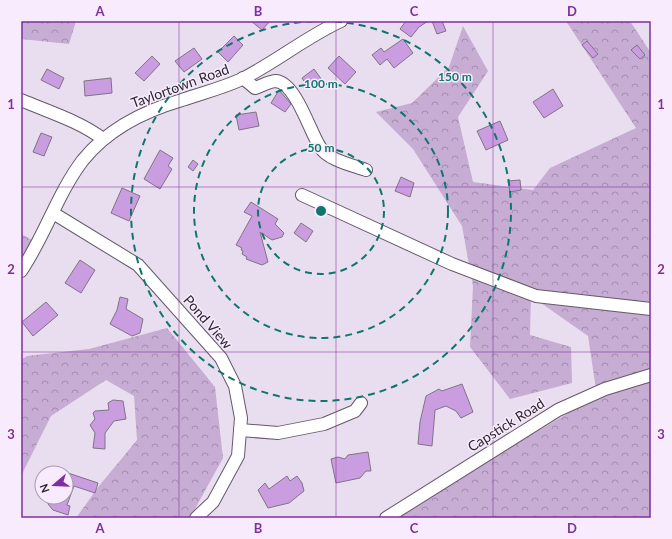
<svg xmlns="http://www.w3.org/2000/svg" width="672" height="539" font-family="Lato,sans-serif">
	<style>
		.forest { fill: url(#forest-crowns) }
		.building { fill: #ca9de0; stroke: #7f7484 }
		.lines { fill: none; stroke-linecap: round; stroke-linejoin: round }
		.minor-casing { stroke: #645a69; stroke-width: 14 }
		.minor { stroke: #fff; stroke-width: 12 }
		.grid { fill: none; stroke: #7f2f9f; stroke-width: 1; stroke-opacity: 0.55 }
		.ring { fill: none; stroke: #0f766e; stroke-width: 2; stroke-dasharray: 7 5 }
		.labels { text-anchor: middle; stroke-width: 3; stroke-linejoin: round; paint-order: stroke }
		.street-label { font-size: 14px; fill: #2b272e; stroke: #f7ebfd }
		.centre { fill: #0f766e; stroke: #f7ebfd; stroke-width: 2 }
		.ring-label { font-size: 12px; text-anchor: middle; font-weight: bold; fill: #0f766e; stroke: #f7ebfd; stroke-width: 3; stroke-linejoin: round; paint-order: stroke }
		.neatline { fill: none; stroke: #7f2f9f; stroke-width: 1.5 }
		.grid-label { font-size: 13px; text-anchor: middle; font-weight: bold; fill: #7f2f9f }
	</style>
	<defs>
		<pattern id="forest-crowns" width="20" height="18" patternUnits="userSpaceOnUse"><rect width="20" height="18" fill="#c7acd4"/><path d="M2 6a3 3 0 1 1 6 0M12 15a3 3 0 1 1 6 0" fill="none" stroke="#a28cac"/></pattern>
	</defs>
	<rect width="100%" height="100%" fill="#e9deef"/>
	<g class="forest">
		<path d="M21 21H76L69 44 21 39Z"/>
		<path d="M566 21H630L651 53V518H391L597 396 588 336 531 296 530 335 571 347 572 383 510 399 470 347 473 286 462 226 413 149 376 112 412 103 449 67 463 26 488 71 458 117 473 182 533 190 550 168 636 128Z"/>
		<path d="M21 234 32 240 21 262Z"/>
		<path d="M167 328 215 387 223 458 190 518H76L99 486 137 440 134 396 106 380 51 416 21 476V360L27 356 89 349Z"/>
	</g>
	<g class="building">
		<path d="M251 21H270L262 30Z"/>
		<path d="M406 21H428L419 27 411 37 400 29Z"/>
		<path d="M432 21H442L446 31 437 34Z"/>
		<path d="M234 36 243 45 228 62 218 52Z"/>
		<path d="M403 39 413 53 394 68 387 59 380 65 372 55 381 48 384 52Z"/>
		<path d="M587 41 598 54 593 58 582 45Z"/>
		<path d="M637 45 645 55 640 59 631 50Z"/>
		<path d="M194 48 202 59 184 72 175 61Z"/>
		<path d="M152 56 160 64 144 81 135 73Z"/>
		<path d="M339 56 356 72 345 84 328 68Z"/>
		<path d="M47 69 64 78 59 89 41 80Z"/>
		<path d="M314 69 322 80 309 89 302 78Z"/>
		<path d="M111 78 112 93 85 96 84 81Z"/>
		<path d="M553 89 563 106 544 118 533 102Z"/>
		<path d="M279 90 291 104 285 112 271 103Z"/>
		<path d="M256 112 259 126 239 130 236 115Z"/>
		<path d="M500 121 508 140 486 150 477 131Z"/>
		<path d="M41 133 52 137 44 156 33 152Z"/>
		<path d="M160 150 173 158 168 166 172 169 160 189 144 179Z"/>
		<path d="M193 160 198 164 193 171 188 167Z"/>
		<path d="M401 177 414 183 410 197 395 191Z"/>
		<path d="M520 180 521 190 510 192 508 181Z"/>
		<path d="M122 188 140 196 129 221 111 213Z"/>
		<path d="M251 202 278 219 275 224 284 233 282 237 272 240 260 232 268 262 262 265 246 259 247 257 242 254 243 251 241 250 242 248 236 245 252 216 244 212Z"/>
		<path d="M301 223 313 231 306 242 294 233Z"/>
		<path d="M80 260 95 270 81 293 65 283Z"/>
		<path d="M120 297 128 299 126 309 143 319 140 333 132 336 110 324 117 310Z"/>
		<path d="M46 302 58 315 33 336 22 322Z"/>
		<path d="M462 384 473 412 461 418 456 411 446 406 435 410 432 446 418 444 420 422 426 396 439 389 442 391Z"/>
		<path d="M113 400 123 401 126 419 114 421 105 433V449L93 448 95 433 90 425 95 419 93 413 95 411 109 410 108 403Z"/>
		<path d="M368 452 371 471H366L360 478 336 483 331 459 338 457 345 459 348 455Z"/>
		<path d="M68 473 98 483 95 493 74 486 67 505 70 506 68 515 53 510 48 504 49 497H66Z"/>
		<path d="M287 476 290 481 297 476 302 483 304 491 289 503 268 508 258 490 265 483 269 489Z"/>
	</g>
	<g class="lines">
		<g class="minor-casing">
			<g id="minor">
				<path d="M243 78 255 88C261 86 270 81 276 81 296 83 310 132 320 147 328 160 352 165 366 170"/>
				<path d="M21 100C49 112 79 121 103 139"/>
				<path d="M302 195 452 264 536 296 651 309"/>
				<path d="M53 213 138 265 221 358 235 386 241 418 238 456 213 502 196 518"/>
				<path d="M21 271C45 236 57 194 83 160 108 129 144 111 182 100 202 93 223 88 242 79 276 62 306 37 341 21"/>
				<path d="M240 430 278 433 324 424 355 411 361 403"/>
				<path d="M386 518 558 410 605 389 651 375"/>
			</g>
		</g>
		<use href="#minor" class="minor"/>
	</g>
	<path class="grid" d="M179 21V518M336 21V518M493 21V518M21 187H651M21 352H651"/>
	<g class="ring">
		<circle cx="321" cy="211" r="63"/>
		<circle cx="321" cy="211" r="127"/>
		<path d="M323 21A190 190 0 1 1 319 21"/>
	</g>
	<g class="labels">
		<g class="street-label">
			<text transform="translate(180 86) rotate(-20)" y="5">Taylortown Road</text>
			<text transform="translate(208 322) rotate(49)" y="5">Pond View</text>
			<text transform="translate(506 425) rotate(-32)" y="5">Capstick Road</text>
		</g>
	</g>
	<circle cx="321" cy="211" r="6" class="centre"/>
	<g class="ring-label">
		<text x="455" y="81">150 m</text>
		<text x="321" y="88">100 m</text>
		<text x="321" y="152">50 m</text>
	</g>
	<rect width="672" height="539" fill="none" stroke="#f7ebfd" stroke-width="44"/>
	<g transform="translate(54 485) rotate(251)"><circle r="19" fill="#f7ebfd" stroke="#a59daa"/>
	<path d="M0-3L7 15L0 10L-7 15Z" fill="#7f2f9f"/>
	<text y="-6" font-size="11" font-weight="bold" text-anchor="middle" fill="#2b272e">N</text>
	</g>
	<rect x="22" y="22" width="628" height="495" class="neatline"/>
	<g class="grid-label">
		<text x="100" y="16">A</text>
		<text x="258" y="16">B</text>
		<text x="414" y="16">C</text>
		<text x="572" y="16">D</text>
		<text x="11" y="109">1</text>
		<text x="661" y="109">1</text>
		<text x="11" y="274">2</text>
		<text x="661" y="274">2</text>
		<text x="11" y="439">3</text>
		<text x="661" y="439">3</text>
		<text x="100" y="533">A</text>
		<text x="258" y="533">B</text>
		<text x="414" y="533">C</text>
		<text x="572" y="533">D</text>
	</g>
</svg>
